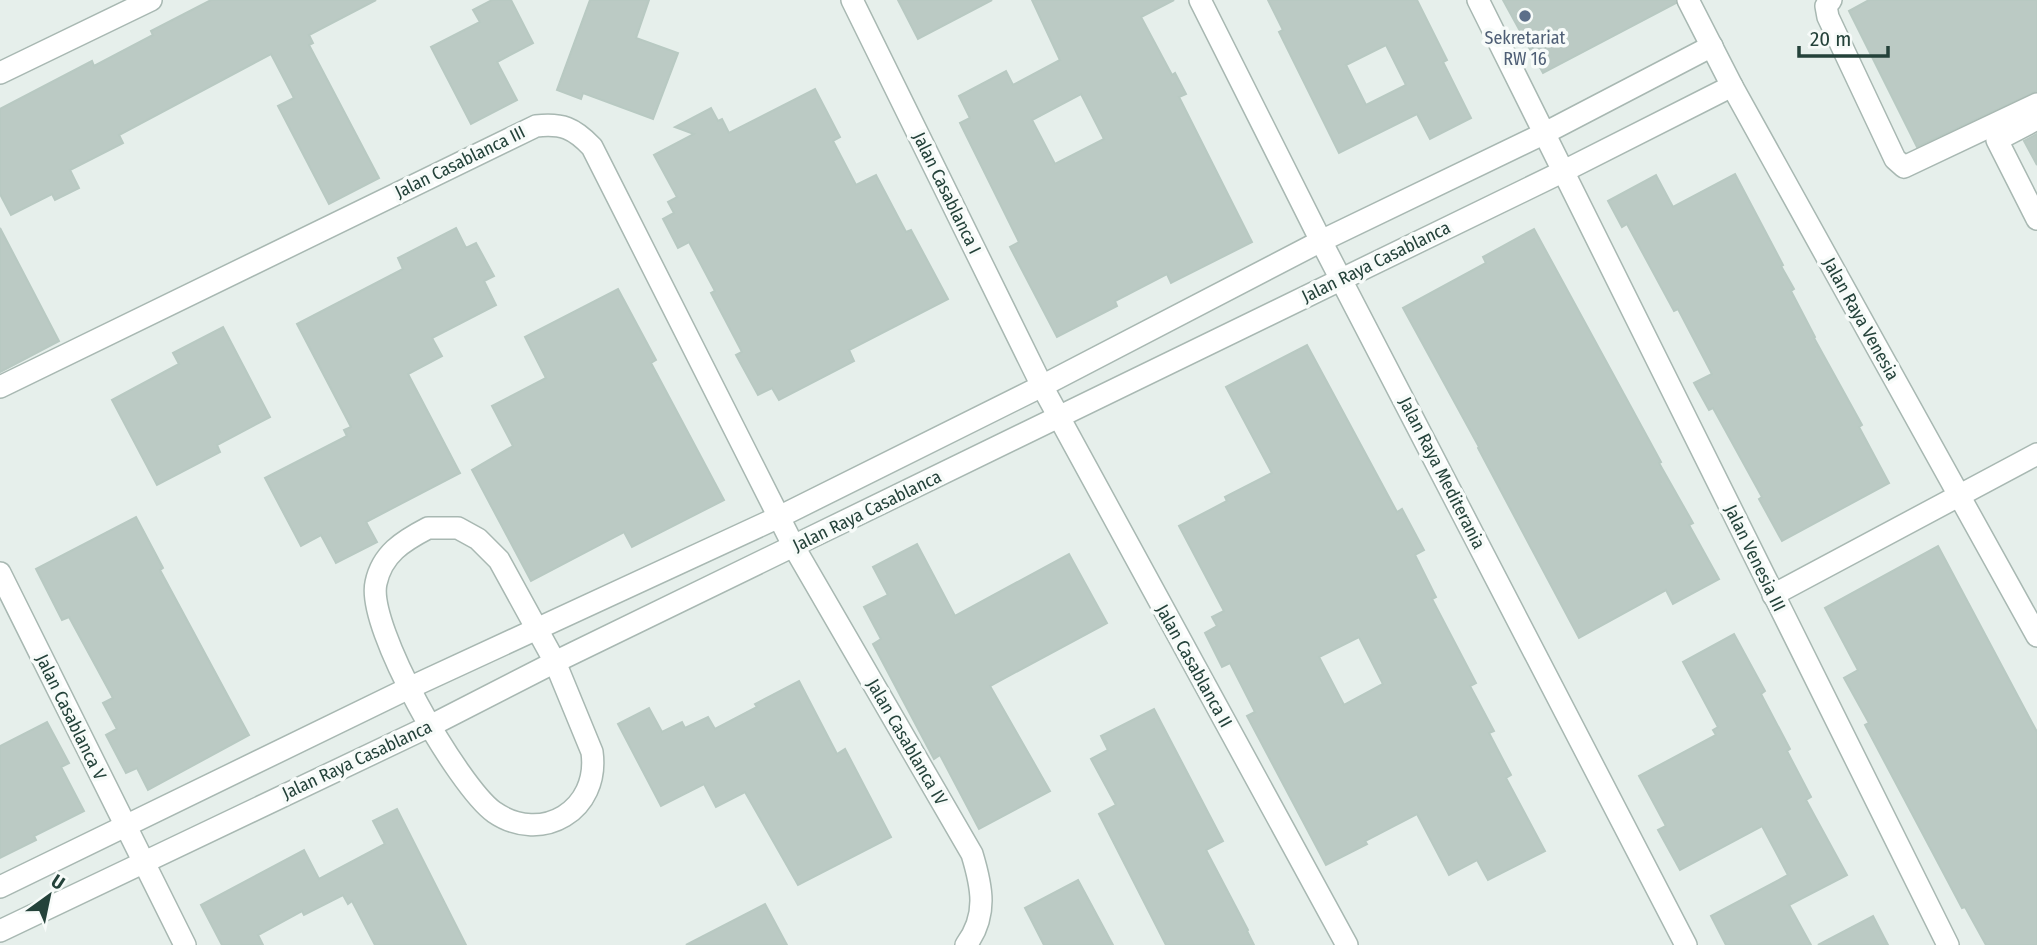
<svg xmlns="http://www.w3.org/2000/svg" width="2037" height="945" font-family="'Fira Sans Condensed',sans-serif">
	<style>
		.building { fill: #bbcac4; stroke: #b8c9c2; stroke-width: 2; fill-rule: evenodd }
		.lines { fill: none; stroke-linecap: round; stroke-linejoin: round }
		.minor-casing { stroke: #a8b8b2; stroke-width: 24 }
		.minor { stroke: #fff; stroke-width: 21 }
		.service-dot { fill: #5c6f8a; stroke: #f7fbf9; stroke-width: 2.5 }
		.labels { text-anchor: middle; stroke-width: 7; stroke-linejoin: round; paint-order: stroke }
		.service-label { font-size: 18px; fill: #4e5e75; stroke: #f7fbf9 }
		.street-label { font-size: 18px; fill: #24423a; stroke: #f7fbf9 }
	</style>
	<rect width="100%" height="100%" fill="#e6efeb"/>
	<g class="building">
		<path d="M211 0H376L309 35 313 43 309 45 379 178 329 204 278 106 294 98 271 54 119 135 123 143 70 170 79 188 55 200 52 194 11 215 0 194V109L92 61 94 66 153 35 151 31Z"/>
		<path d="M492 0H511L533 43 497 62 517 100 471 124 431 47 480 22 473 10Z"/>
		<path d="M590 0H649L636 38 678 53 653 119 583 93 581 99 557 90Z"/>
		<path d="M898 0H992L918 39Z"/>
		<path d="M1032 0H1174L1141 17 1172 75 1175 73 1186 94 1179 97 1252 242 1171 283 1167 274 1115 301 1117 306 1057 337 1010 247 1019 242 960 123 970 118 959 96 1006 71 1013 85 1060 60ZM1081 94 1104 139 1055 164 1032 120Z"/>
		<path d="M1268 0H1417L1447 60 1443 62 1471 118 1430 139 1417 114 1339 153 1279 32 1283 30ZM1386 45 1406 85 1366 105 1346 65Z"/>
		<path d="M1503 0H1675L1676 3 1543 73Z"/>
		<path d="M1869 0H2037V91L1917 147 1849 11Z"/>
		<path d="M815 89 840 137 833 141 856 185 876 175 906 232 911 230 948 299 849 350 854 361 779 400 772 388 758 395 736 355 742 352 711 293 715 291 689 242 678 248 663 219 674 213 668 202 677 197 654 155 694 134 675 127 711 108 718 121 722 119 729 133Z"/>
		<path d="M2037 134V165L2024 141Z"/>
		<path d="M1735 174 1783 265 1781 266 1794 289 1791 291 1815 337 1814 338 1862 425 1859 427 1889 483 1782 541 1759 499 1762 497 1713 408 1709 410 1694 383 1712 374 1678 309 1674 311 1627 224 1622 227 1608 201 1656 175 1673 207Z"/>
		<path d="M0 228 59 341 0 372Z"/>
		<path d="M456 228 466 248 476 243 494 276 484 281 496 305 432 338 442 356 408 374 460 473 366 522 377 542 336 563 321 535 301 546 265 478 347 436 344 430 351 427 297 324 403 269 398 258Z"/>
		<path d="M1534 229 1661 462 1659 463 1693 523 1689 525 1719 579 1673 604 1666 590 1579 638 1478 448 1479 447 1403 308 1486 263 1483 257Z"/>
		<path d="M618 289 656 360 651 363 724 500 632 547 624 532 531 581 472 470 513 446 492 406 546 378 525 337Z"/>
		<path d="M223 327 270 417 217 445 220 452 157 485 112 400 179 364 173 353Z"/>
		<path d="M1307 345 1397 512 1402 509 1424 550 1415 555 1436 597 1432 599 1476 683 1470 686 1494 731 1489 733 1511 775 1506 778 1545 851 1488 880 1477 860 1449 875 1417 814 1365 841 1367 844 1326 865 1247 716 1255 712 1230 663 1222 667 1205 633 1217 626 1212 617 1224 611 1179 526 1227 501 1225 497 1272 473 1226 387ZM1359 637 1383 684 1344 705 1319 657Z"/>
		<path d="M136 517 163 568 160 570 249 735 148 790 137 768 126 773 106 735 117 729 103 703 113 698 69 617 62 620 36 569Z"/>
		<path d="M917 544 955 616 1069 554 1107 623 990 686 1050 791 979 829 940 755 934 759 873 644 881 639 864 607 888 595 873 567Z"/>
		<path d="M1938 546 2037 732V945H1986L1965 907 1962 908 1865 725 1869 723 1844 678 1858 670 1825 608Z"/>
		<path d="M1734 634 1765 691 1761 694 1790 749 1787 751 1811 797 1806 800 1847 875 1789 905 1811 945H1726L1711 916 1788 875 1762 826 1680 870 1658 830 1666 826 1639 776 1716 735 1713 730 1718 727 1683 662Z"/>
		<path d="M799 681 837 754 845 749 891 837 798 885 745 792 716 807 704 784 661 806 618 724 649 708 662 732 682 722 685 728 708 717 715 729 757 707 755 704Z"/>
		<path d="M1154 709 1223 841 1206 850 1248 930 1247 931 1254 945H1166L1099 814 1116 805 1091 759 1108 750 1101 736Z"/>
		<path d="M47 722 69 763 61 767 84 811 34 836 36 840 0 858V746Z"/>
		<path d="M397 809 466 945H375L352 901 348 904 343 895 304 915 302 911 258 935 263 945H222L201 905 304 850 319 879 385 844 373 821Z"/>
		<path d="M1078 880 1113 945H1044L1025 908Z"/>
		<path d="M765 904 787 945H686Z"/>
		<path d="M1873 916 1888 945H1818Z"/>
	</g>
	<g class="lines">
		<g class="minor-casing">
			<g id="minor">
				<path d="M852 0 1042 386 1347 945"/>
				<path d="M1200 0 1321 241 1686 945"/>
				<path d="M1478 0 1948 945"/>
				<path d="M1688 0 1732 86 2037 636"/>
				<path d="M1831 0 1826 6 1828 17 1895 159 1904 167 2037 104"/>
				<path d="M0 73 151 0"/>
				<path d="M2037 119 1997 140 2037 219"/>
				<path d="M0 387 536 126C562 123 574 128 592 147L794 547 972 854C982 887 988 915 966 945"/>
				<path d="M428 528H458L478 539 499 560 555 662 592 752C600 810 542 845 494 812 458 786 366 627 376 583 382 554 403 541 428 528Z"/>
				<path d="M0 573 185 945"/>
				<path d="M1773 595 2037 454"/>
				<path d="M0 887 409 688 779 517 1042 386 1321 241 1545 133 1712 46"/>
				<path d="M0 931 430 726 555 662 1564 171 1732 86"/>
			</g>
		</g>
		<use href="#minor" class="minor"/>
	</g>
	<circle class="service-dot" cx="1525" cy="16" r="7"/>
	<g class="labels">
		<g class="service-label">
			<text x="1525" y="44">Sekretariat<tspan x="1525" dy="21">RW 16</tspan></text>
		</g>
		<g class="street-label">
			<text transform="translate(460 162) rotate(-26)" y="6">Jalan Casablanca III</text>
			<text transform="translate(947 193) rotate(64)" y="6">Jalan Casablanca I</text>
			<text transform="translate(1376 262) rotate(-26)" y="6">Jalan Raya Casablanca</text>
			<text transform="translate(1861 319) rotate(61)" y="6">Jalan Raya Venesia</text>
			<text transform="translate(1442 473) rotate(63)" y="6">Jalan Raya Mediterania</text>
			<text transform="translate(867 511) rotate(-26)" y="6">Jalan Raya Casablanca</text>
			<text transform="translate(1755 558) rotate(64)" y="6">Jalan Venesia III</text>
			<text transform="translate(1194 666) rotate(61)" y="6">Jalan Casablanca II</text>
			<text transform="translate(71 717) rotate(64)" y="6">Jalan Casablanca V</text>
			<text transform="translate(907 742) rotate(60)" y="6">Jalan Casablanca IV</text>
			<text transform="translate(357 760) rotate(-25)" y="6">Jalan Raya Casablanca</text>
		</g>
	</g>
	<g transform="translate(49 896) rotate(33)" stroke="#f7fbf9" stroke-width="5" paint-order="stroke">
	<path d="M0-5L12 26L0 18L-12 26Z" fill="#24423a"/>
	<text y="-10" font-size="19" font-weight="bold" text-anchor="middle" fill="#24423a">U</text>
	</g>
	<path d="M1799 46v10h89v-10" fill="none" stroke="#24423a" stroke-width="3.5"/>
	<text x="1810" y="46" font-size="21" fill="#24423a" stroke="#f7fbf9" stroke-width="5" paint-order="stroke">20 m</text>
</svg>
